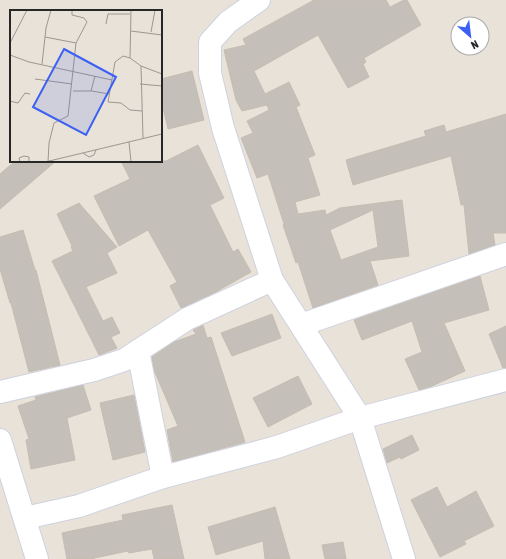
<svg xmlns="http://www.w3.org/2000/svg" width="506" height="559" font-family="'Asap Condensed',sans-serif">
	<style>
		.building { fill: #c4bfb8; stroke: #c4bdb2; fill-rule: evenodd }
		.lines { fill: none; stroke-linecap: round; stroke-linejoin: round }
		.minor-casing { stroke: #ced1e0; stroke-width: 24 }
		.minor { stroke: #fff; stroke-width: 22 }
		.inset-road { fill: none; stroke: #9b9791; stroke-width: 1 }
		.view { fill: #3b60f3; fill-opacity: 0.15; stroke: #3b60f3; stroke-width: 2 }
		.inset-edge { fill: none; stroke: #272727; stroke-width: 2 }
	</style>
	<rect width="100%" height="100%" fill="#e9e2d8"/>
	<g class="building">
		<path d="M314 0H386L390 7 404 0H407L421 25 364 58 366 62 363 64 369 77 348 88 318 35 254 71 265 94 289 82 300 105 296 107 315 155 308 158 320 195 295 202 298 214 325 210 326 215 340 208 402 200 409 256 370 261 378 285 313 308 298 262 296 263 283 225 284 224 268 174 257 178 241 138 253 133 247 121 269 110 267 105 242 111 236 100 224 50 246 45 243 39ZM373 210 378 247 341 260 330 230Z"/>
		<path d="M192 71 204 120 168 129 161 99V79Z"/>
		<path d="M506 114V233H493L495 245 469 254 464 205H461L451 156 353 185 346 160 426 136 424 131 444 125 446 132Z"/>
		<path d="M198 145 224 198 210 205 233 252 238 249 251 272 214 293 181 308 170 286 177 282 148 230 119 246 94 196 130 179 121 161H166Z"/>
		<path d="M15 161H56L0 209V174Z"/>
		<path d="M79 203 117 247 107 253 117 273 86 287 103 321 112 317 120 333 111 337 117 348 99 355 52 261 73 251 71 247 72 246 57 214Z"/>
		<path d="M23 230 35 270H36L60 365 29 372 11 303H10L0 269V237Z"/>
		<path d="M480 276 489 310 444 323 465 371 432 386 419 390 405 359 422 352 412 321 362 340 354 320Z"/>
		<path d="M272 314 281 338 232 356 221 333Z"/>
		<path d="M203 325 207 338 211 337 245 442 173 462 167 430 178 426 154 370 152 357 174 342 196 334 193 330Z"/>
		<path d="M506 326V368H503L489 334Z"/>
		<path d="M298 376 312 404 268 427 253 398Z"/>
		<path d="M83 385 91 410 67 418 75 460 31 469 26 440 29 439 18 406 36 400 35 397Z"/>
		<path d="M134 395 145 452 113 460 100 403Z"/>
		<path d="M412 435 419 450 401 459 400 457 387 463 383 449Z"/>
		<path d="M437 487 447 507 476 491 494 526 464 541 466 544 440 557 411 500Z"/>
		<path d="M172 505 184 559H154L152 549 129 553 128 551 90 559H67L62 533 123 520 122 515Z"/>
		<path d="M275 507 290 559H265L263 541 216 555 208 527Z"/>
		<path d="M343 542 346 559H325L322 545Z"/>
	</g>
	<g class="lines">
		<g class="minor-casing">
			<g id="minor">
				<path d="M259 0 228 22 210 42V73L223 128 272 280 360 418 404 559"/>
				<path d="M301 325 506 254"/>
				<path d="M138 351 163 477"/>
				<path d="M0 392 94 370 124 360 187 319 272 280"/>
				<path d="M0 440 37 559"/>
				<path d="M25 518 79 506 163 477 277 447 360 418 506 380"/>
			</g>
		</g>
		<use href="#minor" class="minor"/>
	</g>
	<g transform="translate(10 10)">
		<rect width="152" height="152" fill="#e9e2d8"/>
		<path class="inset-road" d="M121 0 120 48 131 56 152 64M96 14 98 4H120M121 21 152 25M141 22 145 0M35 27 66 33M0 33 17 0M0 45 19 52 102 70M120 48 113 46 105 52 98 92 111 93 120 100 132 101M32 54 36 18 41 0M131 56 133 128M25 69 62 74M130 74 152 76M63 81H82L99 84M81 81 85 66M0 91 8 93 15 83 20 84M119 132 121 152M73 143 79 147 84 145 86 140M10 152 9 148 14 146 19 147V152M35 152 152 124M38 152 39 133 44 113 58 106 66 33 77 12 74 8 62 5V0"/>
		<path class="view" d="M54 39 106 67 76 125 23 97Z"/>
		<rect width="152" height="152" class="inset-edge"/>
	</g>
	<g transform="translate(470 36) rotate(152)"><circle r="19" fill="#ffffff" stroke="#a9a9a9"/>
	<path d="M0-3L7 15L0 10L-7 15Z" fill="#3b60f3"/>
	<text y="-6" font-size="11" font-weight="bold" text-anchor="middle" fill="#272727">N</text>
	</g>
</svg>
